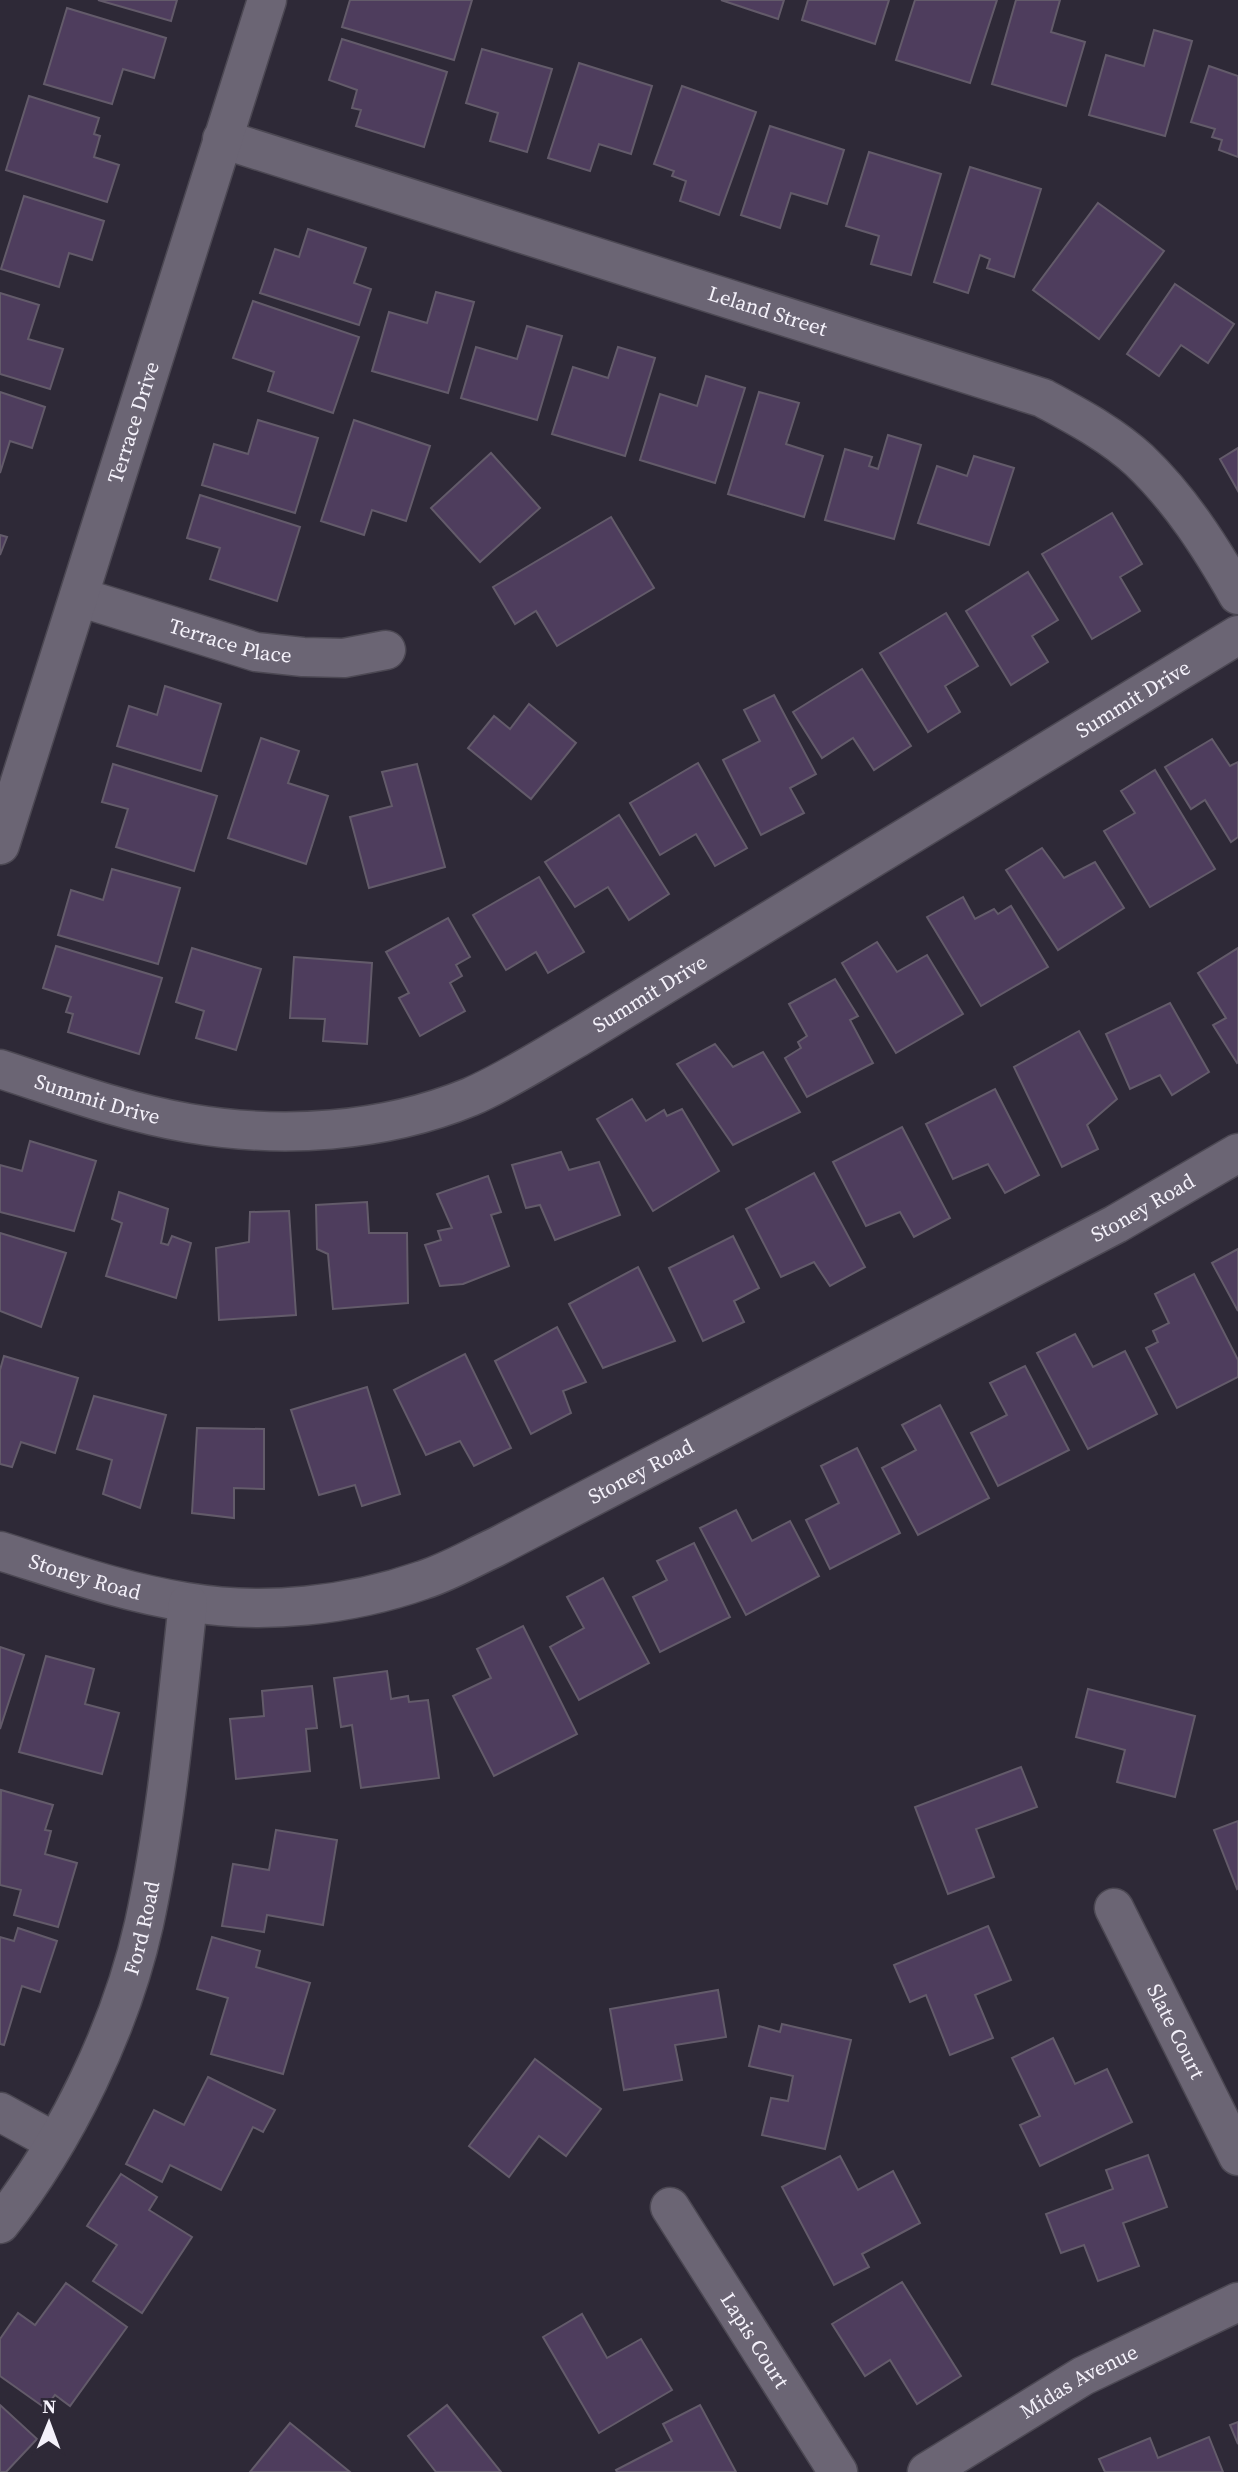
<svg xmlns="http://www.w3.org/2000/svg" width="1238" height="2472" font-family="'Source Serif 4',serif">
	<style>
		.building { fill: #4e3d5d; stroke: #635b6a; stroke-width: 2 }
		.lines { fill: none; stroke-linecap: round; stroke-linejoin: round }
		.minor-casing { stroke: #4c4853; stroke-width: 41 }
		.minor { stroke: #6b6574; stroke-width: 38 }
		.labels { text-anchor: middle; stroke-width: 7; stroke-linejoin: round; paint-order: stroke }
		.street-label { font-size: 21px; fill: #f4f1fa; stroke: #2e2937 }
	</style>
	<rect width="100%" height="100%" fill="#2e2937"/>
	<g class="building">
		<path d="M98 0H177L171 21Z"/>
		<path d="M350 0H472L454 60 342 27Z"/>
		<path d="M721 0H784L778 19Z"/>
		<path d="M808 0H889L875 44 802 20Z"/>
		<path d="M915 0H997L970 83 896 60Z"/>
		<path d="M1016 0H1060L1051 32 1085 42 1066 106 992 84Z"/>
		<path d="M67 8 166 38 154 78 123 69 112 104 44 84Z"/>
		<path d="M1154 30 1192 41 1165 136 1089 115 1106 55 1144 66Z"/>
		<path d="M342 39 447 72 424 147 356 126 361 110 352 108 357 90 329 80Z"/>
		<path d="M482 49 552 69 527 152 490 141 498 113 466 103Z"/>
		<path d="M579 63 652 86 631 154 599 144 590 171 548 158Z"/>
		<path d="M1209 66 1238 76V157L1219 150 1222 140 1212 137 1215 129 1191 122Z"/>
		<path d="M682 86 756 112 719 215 680 201 686 181 672 176 674 171 654 164Z"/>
		<path d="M29 96 99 118 94 134 100 136 94 157 119 165 107 202 6 170Z"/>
		<path d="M770 126 844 150 827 204 791 193 780 228 741 215Z"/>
		<path d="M869 152 941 174 911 275 871 264 879 236 846 226Z"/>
		<path d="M970 167 1041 189 1014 277 987 268 990 259 980 255 968 293 934 282Z"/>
		<path d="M24 196 104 221 92 260 69 253 59 287 1 269Z"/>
		<path d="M1098 203 1164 251 1099 339 1033 290Z"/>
		<path d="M308 229 366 248 354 283 371 289 359 325 260 293 275 249 299 257Z"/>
		<path d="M1175 284 1234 324 1208 363 1181 345 1159 376 1127 354Z"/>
		<path d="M436 292 474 302 448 393 372 371 389 312 427 323Z"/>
		<path d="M0 293 39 305 28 339 63 349 50 389 0 374Z"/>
		<path d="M253 301 359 337 333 413 268 391 274 372 233 358Z"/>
		<path d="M527 326 562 336 537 420 461 398 476 347 517 359Z"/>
		<path d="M618 347 655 358 625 456 552 434 573 367 608 378Z"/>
		<path d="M706 376 745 388 715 483 640 460 660 394 697 406Z"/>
		<path d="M0 392 45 407 32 448 10 441 0 473Z"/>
		<path d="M759 392 799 403 786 444 823 456 804 517 728 494Z"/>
		<path d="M258 420 318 438 295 513 202 485 214 444 248 454Z"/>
		<path d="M354 420 430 446 406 521 372 510 364 535 321 521Z"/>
		<path d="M888 435 921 445 894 539 825 520 845 449 872 457 869 466 878 469Z"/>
		<path d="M1238 448V491L1220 459Z"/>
		<path d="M491 453 540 508 480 562 431 508Z"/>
		<path d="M974 456 1014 468 989 545 918 523 937 466 967 476Z"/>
		<path d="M200 495 300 527 277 601 210 579 220 548 187 538Z"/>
		<path d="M1112 513 1142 564 1120 577 1140 611 1092 639 1042 554Z"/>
		<path d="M611 517 654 588 557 646 536 611 515 624 493 587Z"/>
		<path d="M0 535 7 537 0 555Z"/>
		<path d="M1028 572 1058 620 1032 636 1048 662 1011 685 966 611Z"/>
		<path d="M946 613 978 666 945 686 960 712 928 732 880 653Z"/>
		<path d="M862 669 911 746 874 770 853 738 822 758 793 712Z"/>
		<path d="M165 686 221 704 201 771 117 746 129 706 157 715Z"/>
		<path d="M774 695 816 774 790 788 804 813 761 835 723 760 760 741 744 710Z"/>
		<path d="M529 704 576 743 531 799 468 748 494 716 510 729Z"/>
		<path d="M261 738 299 751 288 783 328 796 306 864 228 838Z"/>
		<path d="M1212 739 1230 766 1238 762V837L1231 842 1205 800 1191 809 1165 767Z"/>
		<path d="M698 763 747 848 715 866 696 834 660 855 630 803Z"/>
		<path d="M113 764 217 796 194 871 116 847 128 809 102 802Z"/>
		<path d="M417 764 445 867 369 888 350 817 392 806 382 772Z"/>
		<path d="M1155 770 1215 869 1150 907 1104 831 1135 813 1121 791Z"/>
		<path d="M619 815 669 894 629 920 608 887 575 907 545 862Z"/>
		<path d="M1042 848 1064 878 1095 862 1124 908 1058 950 1006 870Z"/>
		<path d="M112 869 180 888 158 964 58 935 71 890 103 900Z"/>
		<path d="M539 877 584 952 548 973 536 952 506 970 473 915Z"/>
		<path d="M963 897 975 919 994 909 998 914 1011 906 1048 967 981 1006 927 917Z"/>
		<path d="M448 918 470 957 456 965 462 976 450 983 465 1011 420 1036 399 998 409 993 386 952Z"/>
		<path d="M877 942 897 972 927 955 963 1014 896 1053 842 963Z"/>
		<path d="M56 946 162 978 139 1054 68 1032 73 1014 66 1012 71 997 43 988Z"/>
		<path d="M192 948 261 969 236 1050 196 1038 204 1011 176 1002Z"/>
		<path d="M1238 948V1062L1237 1063 1213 1025 1226 1018 1198 973Z"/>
		<path d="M294 957 372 963 367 1044 323 1041 325 1019 290 1018Z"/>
		<path d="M835 979 858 1016 850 1020 873 1063 807 1097 785 1058 801 1048 798 1042 807 1036 789 1004Z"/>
		<path d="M1170 1003 1209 1072 1172 1095 1160 1075 1130 1089 1106 1034Z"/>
		<path d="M1079 1031 1117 1099 1087 1125 1098 1149 1062 1167 1014 1067Z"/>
		<path d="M715 1044 733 1067 763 1052 800 1112 733 1145 677 1064Z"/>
		<path d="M995 1089 1039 1175 1005 1193 988 1164 953 1179 926 1124Z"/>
		<path d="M632 1099 646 1121 664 1110 667 1116 682 1109 719 1171 653 1211 597 1119Z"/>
		<path d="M902 1127 950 1218 914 1237 900 1212 866 1226 833 1162Z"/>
		<path d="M30 1141 96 1161 74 1231 0 1212V1165L22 1171Z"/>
		<path d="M561 1152 569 1170 599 1162 620 1215 555 1240 540 1205 526 1208 512 1165Z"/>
		<path d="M814 1173 865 1267 830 1286 814 1262 781 1277 746 1209Z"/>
		<path d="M488 1176 501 1212 491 1215 509 1266 463 1284 440 1286 425 1245 441 1240 438 1231 452 1228 437 1194Z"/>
		<path d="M119 1192 168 1209 161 1243 168 1245 172 1236 191 1243 176 1298 106 1276 122 1223 112 1219Z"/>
		<path d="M367 1202 369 1233H407L408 1303 333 1309 328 1254 317 1249 316 1205Z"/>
		<path d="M289 1211 296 1315 219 1320 216 1248 249 1242 250 1212Z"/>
		<path d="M0 1233 66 1253 41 1327 0 1311Z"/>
		<path d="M733 1236 759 1288 734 1301 744 1322 703 1341 669 1268Z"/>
		<path d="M1238 1249V1311L1212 1263Z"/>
		<path d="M638 1267 675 1341 603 1368 569 1304Z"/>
		<path d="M1194 1274 1238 1360V1377L1177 1408 1146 1348 1158 1342 1153 1331 1169 1323 1155 1294Z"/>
		<path d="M557 1327 586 1382 563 1391 571 1413 531 1434 495 1361Z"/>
		<path d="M1075 1334 1093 1367 1125 1351 1157 1414 1088 1449 1037 1353Z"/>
		<path d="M465 1354 511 1448 474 1466 460 1441 426 1455 394 1390Z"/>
		<path d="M4 1356 78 1378 55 1453 21 1442 12 1467 0 1464V1370Z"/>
		<path d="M1025 1366 1069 1450 998 1486 971 1433 1007 1415 990 1383Z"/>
		<path d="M367 1387 400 1494 362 1506 355 1485 319 1495 291 1410Z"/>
		<path d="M94 1396 166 1415 140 1508 103 1494 112 1460 77 1449Z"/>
		<path d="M940 1405 989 1498 918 1535 882 1468 916 1450 902 1425Z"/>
		<path d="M197 1428 264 1429V1489L234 1488V1518L192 1513Z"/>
		<path d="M857 1448 900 1533 830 1569 806 1520 839 1503 821 1466Z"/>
		<path d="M736 1510 752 1541 790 1521 819 1576 746 1615 700 1528Z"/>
		<path d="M694 1543 730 1617 660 1652 633 1597 667 1580 657 1561Z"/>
		<path d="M603 1578 649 1663 579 1700 550 1647 584 1628 567 1597Z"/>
		<path d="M523 1626 577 1734 494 1776 453 1696 491 1678 477 1649Z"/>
		<path d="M0 1647 24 1655 0 1729Z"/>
		<path d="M46 1656 94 1669 85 1704 119 1713 102 1774 19 1752Z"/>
		<path d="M387 1671 391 1699 408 1696 409 1702 428 1700 439 1778 361 1788 352 1725 341 1727 334 1678Z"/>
		<path d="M312 1686 317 1728 306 1729 310 1771 236 1779 230 1719 264 1716 262 1691Z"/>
		<path d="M1088 1689 1195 1716 1175 1797 1117 1782 1125 1750 1076 1737Z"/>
		<path d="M1021 1767 1037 1807 976 1829 994 1877 948 1894 915 1807Z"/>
		<path d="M1 1790 53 1805 45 1830 51 1831 45 1854 77 1863 58 1927 14 1915 21 1890 0 1885Z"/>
		<path d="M1238 1821V1888L1237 1889 1214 1830Z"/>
		<path d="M276 1830 337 1840 323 1925 267 1915 264 1932 222 1926 233 1864 269 1870Z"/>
		<path d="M988 1926 1011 1980 975 1995 993 2038 950 2055 926 1995 910 2002 894 1965Z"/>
		<path d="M18 1928 57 1941 40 1992 22 1986 4 2045 0 2044V1937L14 1941Z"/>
		<path d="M212 1937 260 1951 256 1967 310 1983 283 2074 211 2054 228 1998 197 1989Z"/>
		<path d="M718 1990 726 2037 675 2045 682 2080 624 2090 610 2009Z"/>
		<path d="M782 2024 851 2040 825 2149 762 2135 771 2098 788 2101 793 2076 749 2066 759 2026 780 2032Z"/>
		<path d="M1053 2038 1075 2084 1107 2069 1132 2122 1040 2166 1020 2125 1040 2116 1012 2058Z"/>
		<path d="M535 2059 601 2109 566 2156 539 2136 509 2177 469 2146Z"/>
		<path d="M208 2077 275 2110 263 2132 253 2127 221 2190 170 2165 162 2182 126 2164 154 2110 184 2125Z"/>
		<path d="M1148 2155 1167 2207 1123 2223 1139 2266 1098 2281 1084 2245 1061 2253 1046 2214 1113 2189 1106 2170Z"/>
		<path d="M840 2156 858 2190 893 2171 920 2223 862 2254 869 2267 834 2285 782 2187Z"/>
		<path d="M121 2174 157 2197 149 2210 192 2237 142 2313 93 2281 117 2245 87 2226Z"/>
		<path d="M902 2282 961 2376 917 2404 890 2360 865 2376 832 2324Z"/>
		<path d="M66 2283 127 2327 70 2406 55 2395 45 2408 0 2376V2339L18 2313 35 2325Z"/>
		<path d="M582 2314 607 2358 641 2339 672 2390 599 2433 543 2337Z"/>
		<path d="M0 2405 37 2439 6 2472H0Z"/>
		<path d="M447 2405 501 2472H436L408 2436Z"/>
		<path d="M700 2405 736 2472H617L616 2470 672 2441 663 2424Z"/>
		<path d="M1238 2422V2444L1230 2425Z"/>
		<path d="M290 2423 350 2472H250Z"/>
		<path d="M1209 2437 1223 2472H1105L1099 2459 1150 2438 1158 2458Z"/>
	</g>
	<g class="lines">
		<g class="minor-casing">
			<g id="minor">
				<path id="s1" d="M222 139 1043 398C1076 416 1111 434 1139 460 1180 499 1210 546 1238 595"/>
				<path id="s2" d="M79 597 256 652 303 657 344 658 386 650"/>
				<path id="s3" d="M0 845 267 0"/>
				<path id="s4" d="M0 1069C62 1089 124 1112 188 1123 281 1139 382 1133 470 1097 507 1081 542 1058 577 1038L1238 635"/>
				<path id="s5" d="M0 1551C61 1570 122 1592 186 1602 264 1615 349 1606 423 1580 448 1572 472 1558 496 1547L1116 1224 1238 1153"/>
				<path id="s6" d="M1114 1908 1238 2156"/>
				<path d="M0 2112 55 2142"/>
				<path id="s7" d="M670 2207 838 2472"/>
				<path id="s8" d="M0 2224C66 2141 121 2027 144 1924 167 1818 176 1710 188 1603"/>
				<path id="s9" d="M927 2472 1083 2376 1238 2302"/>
			</g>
		</g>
		<use href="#minor" class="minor"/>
	</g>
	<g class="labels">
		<g class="street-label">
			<text dy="7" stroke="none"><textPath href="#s1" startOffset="572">Leland Street</textPath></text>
			<text dy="7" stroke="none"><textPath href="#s3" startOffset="443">Terrace Drive</textPath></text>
			<text dy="7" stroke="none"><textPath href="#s2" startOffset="158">Terrace Place</textPath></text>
			<text dy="7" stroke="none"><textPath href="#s4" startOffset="1256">Summit Drive</textPath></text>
			<text dy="7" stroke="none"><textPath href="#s4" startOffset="690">Summit Drive</textPath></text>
			<text dy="7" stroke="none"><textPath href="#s4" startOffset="102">Summit Drive</textPath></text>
			<text dy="7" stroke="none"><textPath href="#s5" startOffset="1244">Stoney Road</textPath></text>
			<text dy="7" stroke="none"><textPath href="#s5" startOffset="677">Stoney Road</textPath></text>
			<text dy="7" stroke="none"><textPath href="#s5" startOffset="89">Stoney Road</textPath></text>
			<text dy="7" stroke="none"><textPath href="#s8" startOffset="331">Ford Road</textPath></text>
			<text dy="7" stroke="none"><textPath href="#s6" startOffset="138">Slate Court</textPath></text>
			<text dy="7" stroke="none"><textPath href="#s7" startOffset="158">Lapis Court</textPath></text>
			<text dy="7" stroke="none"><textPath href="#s9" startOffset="177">Midas Avenue</textPath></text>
		</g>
	</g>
	<g transform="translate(49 2423) rotate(1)" stroke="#2e2937" stroke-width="5" paint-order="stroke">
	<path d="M0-5L12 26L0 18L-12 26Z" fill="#f4f1fa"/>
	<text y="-10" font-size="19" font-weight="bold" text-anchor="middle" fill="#f4f1fa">N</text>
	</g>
</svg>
